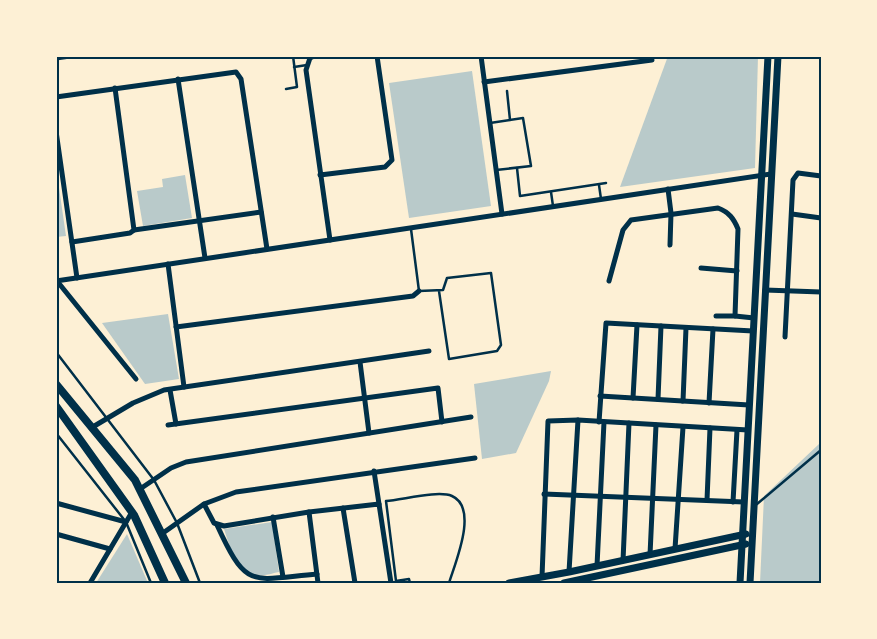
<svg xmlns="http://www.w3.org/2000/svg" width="877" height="639" font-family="'Titillium Web',sans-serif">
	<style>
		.green { fill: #b9caca }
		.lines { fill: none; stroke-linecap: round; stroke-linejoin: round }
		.service { stroke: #003049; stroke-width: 2.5 }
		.minor { stroke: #003049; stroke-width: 5 }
		.tertiary { stroke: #003049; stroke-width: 7 }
		.secondary { stroke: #003049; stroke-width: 8 }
		.neatline { fill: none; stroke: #003049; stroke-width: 2 }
	</style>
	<rect width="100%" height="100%" fill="#fdf0d5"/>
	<g class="green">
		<path d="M668 56H758L755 168 620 187Z"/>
		<path d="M472 71 491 206 409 218 389 83Z"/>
		<path d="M56 167 66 236 56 237Z"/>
		<path d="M185 175 192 218 143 226 137 191 163 187 162 179Z"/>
		<path d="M168 314 179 379 145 384 102 323Z"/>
		<path d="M551 371 549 381 516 453 482 459 474 384Z"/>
		<path d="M821 433V583H760L764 496 819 444Z"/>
		<path d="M272 522 279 572C273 573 266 576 260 575 237 575 230 547 224 529Z"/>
		<path d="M127 534 148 583H96Z"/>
	</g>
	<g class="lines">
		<g class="service">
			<path d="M294 67 307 65"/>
			<path d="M286 89 297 87 293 56"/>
			<path d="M507 91 510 120"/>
			<path d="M490 123 523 118 531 166 496 170"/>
			<path d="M517 168 520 196 606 183"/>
			<path d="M599 185 601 199"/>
			<path d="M551 192 553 206"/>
			<path d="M411 229 419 291 443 290 447 278 491 273 501 345 497 351 449 359 439 291"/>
			<path d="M56 352 154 480 177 523 200 583"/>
			<path d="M56 433 126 522 151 583"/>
			<path d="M757 504 821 450"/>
			<path d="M410 583 409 579 396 581 386 501C402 500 438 490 452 496 479 508 455 563 449 583"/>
		</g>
		<g class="minor">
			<path d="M314 56 310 58 306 70 330 240"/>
			<path d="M481 56 502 214"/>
			<path d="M56 58 70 56"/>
			<path d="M178 79 205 258"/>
			<path d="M484 82 652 60"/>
			<path d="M56 97 236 72 241 79 267 249"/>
			<path d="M56 131 77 278"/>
			<path d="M320 175 385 167 392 160 377 56"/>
			<path d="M668 189 671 213 670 245"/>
			<path d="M792 214 821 218"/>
			<path d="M134 230 261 212"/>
			<path d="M72 242 130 233 134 230 115 88"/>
			<path d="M168 264 184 387"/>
			<path d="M701 268 737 271"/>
			<path d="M56 281 771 174"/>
			<path d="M57 281 136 379"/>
			<path d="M609 281 623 230 631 220 718 208C729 212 734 219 738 229L735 316 754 318"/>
			<path d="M765 290 821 292"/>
			<path d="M716 316H735"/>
			<path d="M176 327 413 296 419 291"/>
			<path d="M785 337 793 180 798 173 821 176"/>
			<path d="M360 362 369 433"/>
			<path d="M170 390 176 424"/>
			<path d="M600 396 749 405"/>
			<path d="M633 398 637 325"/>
			<path d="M658 399 661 326"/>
			<path d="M683 401 686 328"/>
			<path d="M709 403 713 329"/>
			<path d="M599 422 606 323 753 331"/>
			<path d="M168 425 438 388 442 422"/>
			<path d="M91 428 133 403 164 390 429 351"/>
			<path d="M374 471 379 504"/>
			<path d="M140 489 171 468 186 462 471 417"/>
			<path d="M544 494 744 502"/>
			<path d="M707 500 710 428"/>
			<path d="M733 502 737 430"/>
			<path d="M56 503 126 522"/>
			<path d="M204 504 214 523 224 526 309 512 379 504 391 583"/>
			<path d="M343 508 355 583"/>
			<path d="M309 512 318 583"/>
			<path d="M273 517 283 577"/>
			<path d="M217 525C247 590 250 580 317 574"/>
			<path d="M163 533 204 504 236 492 475 458"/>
			<path d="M56 534 110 549"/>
			<path d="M675 549 683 427"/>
			<path d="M650 555 656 425"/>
			<path d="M623 561 629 423"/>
			<path d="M597 566 604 422"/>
			<path d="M569 572 578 420"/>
			<path d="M542 577 548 421 578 420 748 430"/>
			<path d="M90 583 132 512"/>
		</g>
		<g class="tertiary">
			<path d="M509 583 569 572 746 534"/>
			<path d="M564 583 746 544"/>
			<path d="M740 583 768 56"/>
			<path d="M750 583 778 56"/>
		</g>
		<g class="secondary">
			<path d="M56 384 135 480 186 583"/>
			<path d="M56 406 134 515 165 583"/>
		</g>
	</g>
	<rect width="877" height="639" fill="none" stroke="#fdf0d5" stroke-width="115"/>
	<rect x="58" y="58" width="762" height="524" class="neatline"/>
</svg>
